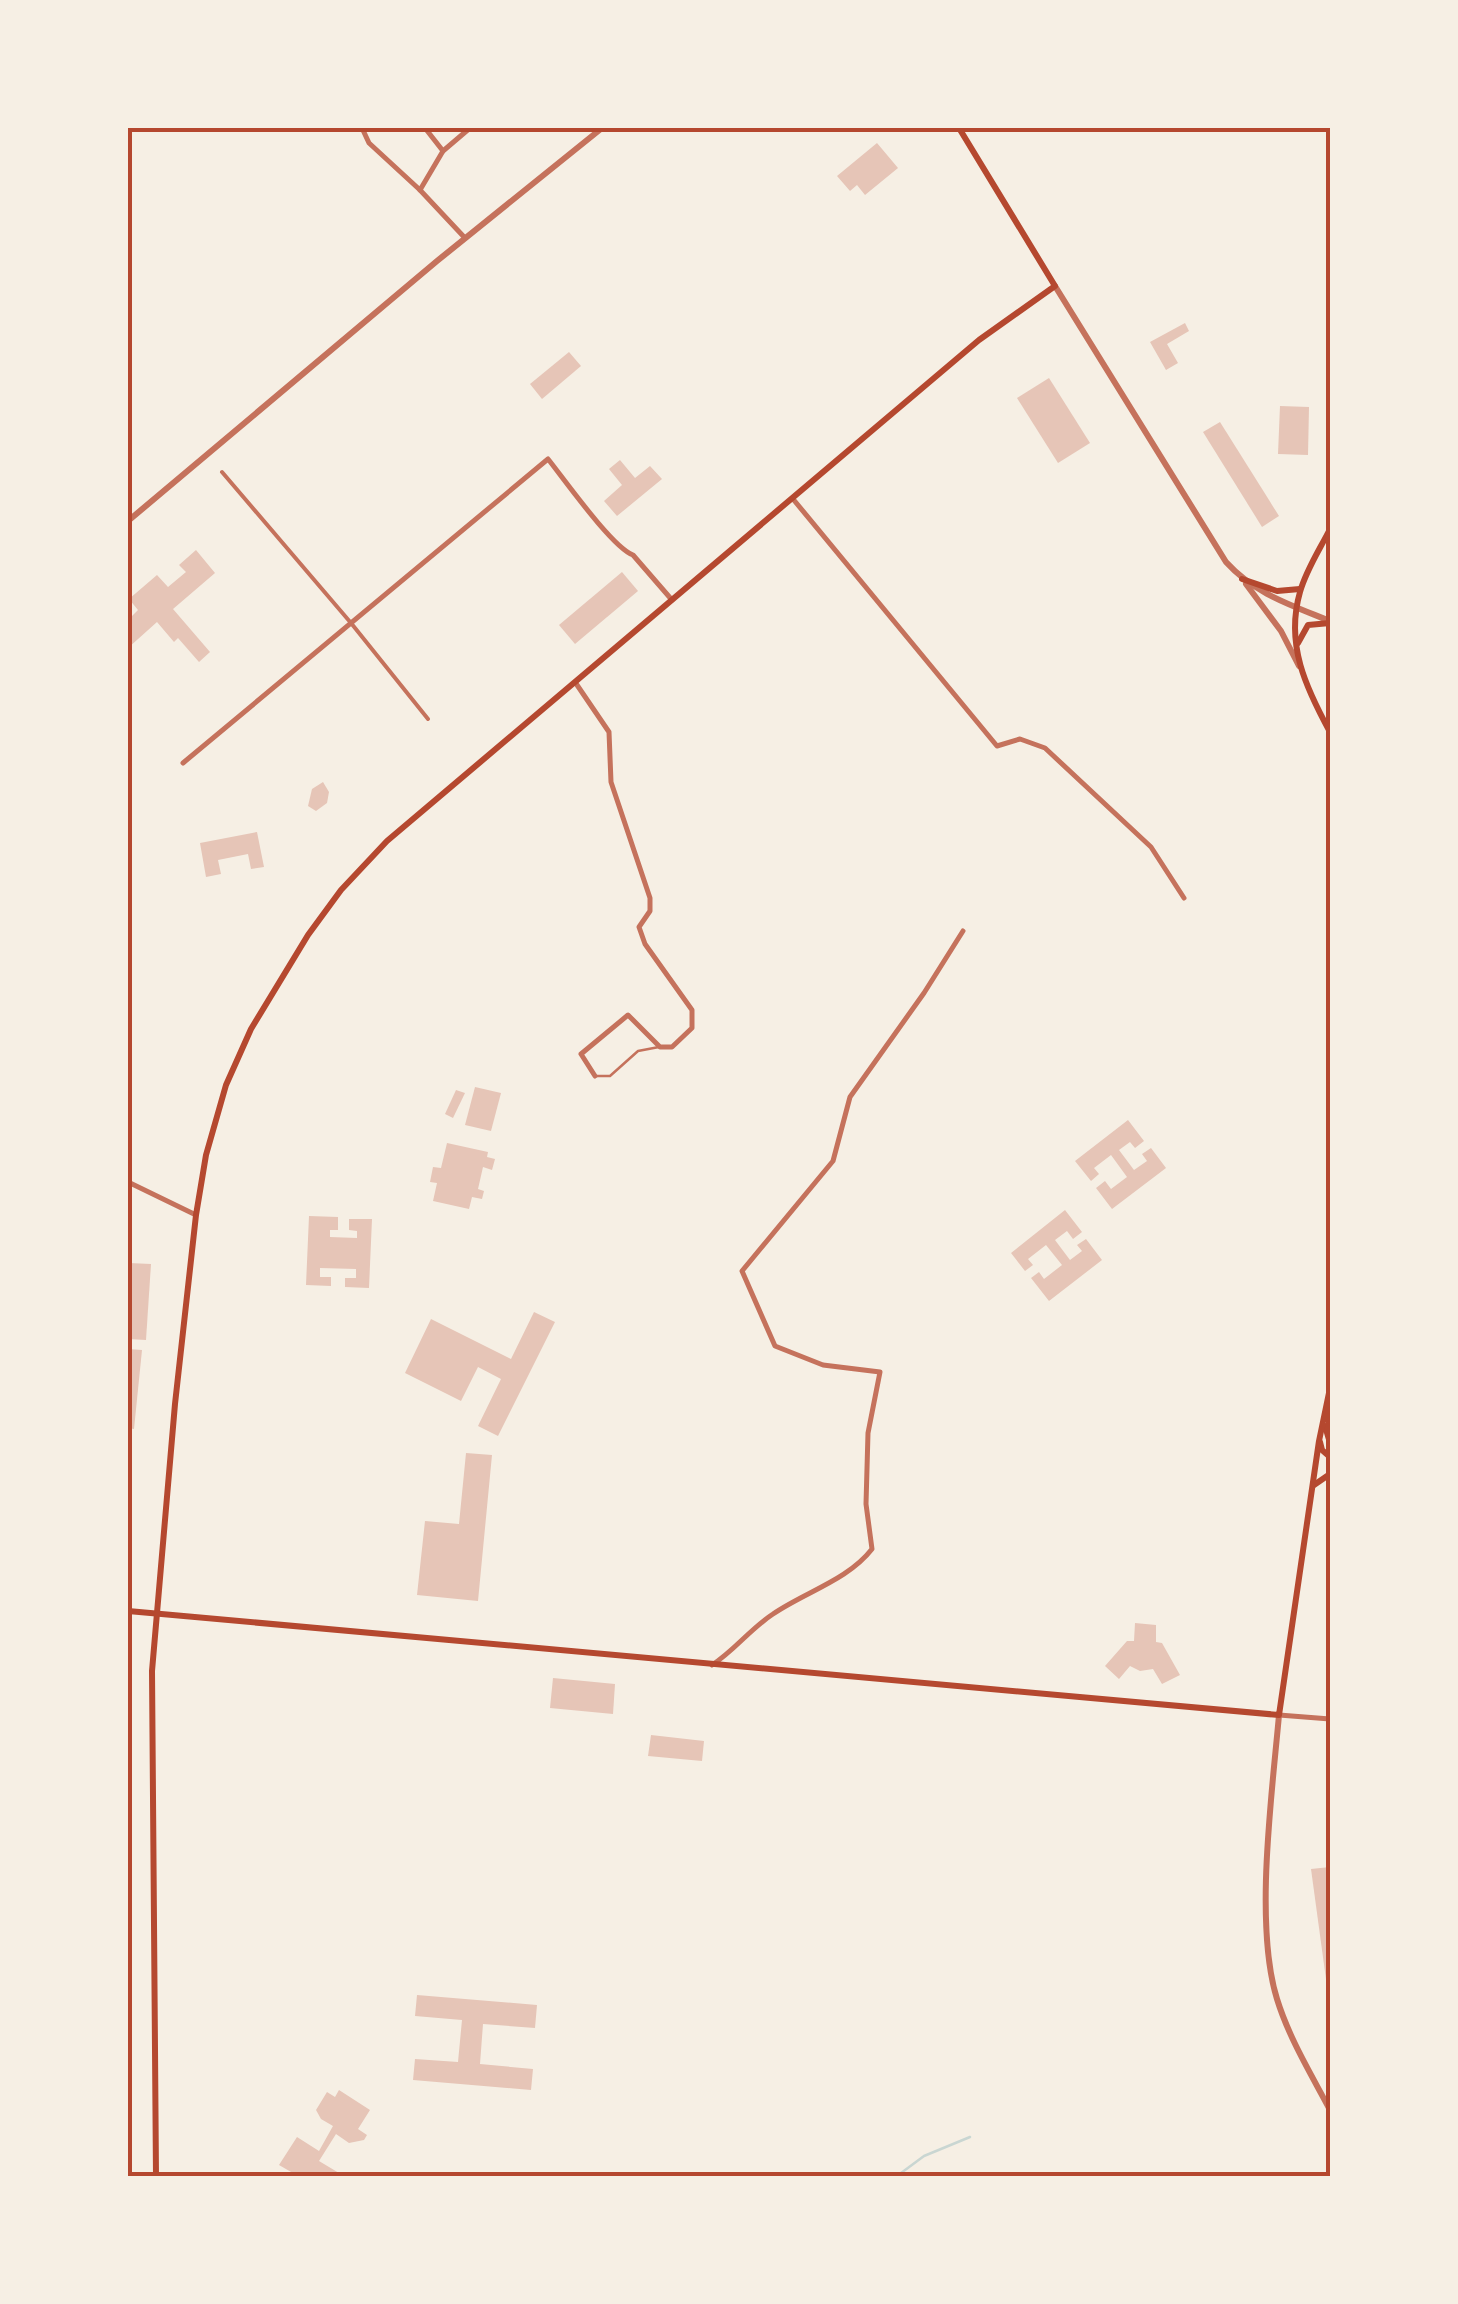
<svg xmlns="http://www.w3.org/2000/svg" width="1458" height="2304" font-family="'Fira Sans Condensed',sans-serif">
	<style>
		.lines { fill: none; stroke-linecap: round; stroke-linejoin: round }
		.stream { stroke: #c9d6d2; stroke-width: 2.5 }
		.building { fill: #e6c5b7 }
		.service { stroke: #c5725c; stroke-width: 2.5 }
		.pedestrian { stroke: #c5725c; stroke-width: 4 }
		.minor { stroke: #c5725c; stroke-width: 5 }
		.tertiary { stroke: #c5725c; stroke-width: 6 }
		.secondary { stroke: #b5482f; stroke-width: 6 }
		.neatline { fill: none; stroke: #b5482f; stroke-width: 4 }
	</style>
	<rect width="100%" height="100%" fill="#f6efe4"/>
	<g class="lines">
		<path class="stream" d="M897 2176 924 2156 970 2137"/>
	</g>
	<g class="building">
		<path d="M877 143 898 168 865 195 857 185 850 191 837 176Z"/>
		<path d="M1185 323 1189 331 1167 344 1178 363 1166 370 1150 342Z"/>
		<path d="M569 352 581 366 542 399 530 384Z"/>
		<path d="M1049 378 1090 443 1058 463 1017 398Z"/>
		<path d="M1280 406 1309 407 1308 455 1278 454Z"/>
		<path d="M1220 422 1279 516 1262 527 1203 432Z"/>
		<path d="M620 460 635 478 650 466 662 479 617 516 604 501 622 485 609 469Z"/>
		<path d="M196 550 215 573 173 609 210 652 199 662 178 638 174 642 157 622 128 648V620L138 610 129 599 157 575 168 587 186 572 179 565Z"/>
		<path d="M622 572 638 591 575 644 559 625Z"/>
		<path d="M323 782 329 792 327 803 316 811 308 806 312 789Z"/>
		<path d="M257 832 264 867 251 869 248 854 218 860 221 874 206 877 200 843Z"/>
		<path d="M475 1087 501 1093 491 1131 465 1125Z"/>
		<path d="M456 1090 465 1093 453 1118 445 1114Z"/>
		<path d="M1128 1120 1144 1141 1135 1148 1130 1142 1119 1150 1134 1170 1147 1161 1142 1154 1151 1148 1166 1168 1112 1209 1096 1188 1105 1181 1111 1189 1127 1177 1111 1155 1094 1168 1099 1174 1091 1181 1075 1161Z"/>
		<path d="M447 1143 488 1152 487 1157 495 1159 492 1170 483 1167 478 1189 484 1191 482 1199 472 1197 469 1209 433 1201 437 1183 430 1182 433 1167 441 1168Z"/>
		<path d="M1065 1210 1082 1232 1073 1239 1067 1231 1055 1240 1070 1260 1082 1251 1077 1245 1086 1239 1102 1260 1049 1301 1031 1278 1039 1272 1044 1279 1062 1265 1046 1245 1028 1259 1033 1265 1025 1271 1011 1253Z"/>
		<path d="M309 1216 338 1217V1230H330V1237L357 1238V1231L349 1230V1219H372L369 1288 345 1287V1278H356V1269L320 1268V1277H331V1286L306 1285Z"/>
		<path d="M129 1263 151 1264 146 1340 128 1339Z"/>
		<path d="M534 1312 555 1322 498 1436 478 1426 501 1379 478 1367 461 1401 405 1373 431 1319 511 1359Z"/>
		<path d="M128 1349 142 1350 134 1429 128 1428Z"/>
		<path d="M466 1453 492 1455 478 1601 417 1595 425 1521 459 1524Z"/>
		<path d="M1135 1623 1156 1625V1642L1162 1643 1180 1675 1162 1684 1153 1669 1140 1671 1130 1666 1119 1679 1105 1666 1127 1641H1134Z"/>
		<path d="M553 1678 615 1684 613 1714 550 1708Z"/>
		<path d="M651 1735 704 1741 702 1761 648 1756Z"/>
		<path d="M1330 1867V1994H1328L1311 1869Z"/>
		<path d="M417 1995 537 2005 535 2028 483 2024 480 2064 533 2069 531 2090 413 2080 415 2059 458 2062 462 2020 415 2016Z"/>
		<path d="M339 2090 370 2110 358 2129 367 2135 364 2140 349 2143 336 2134 319 2161 344 2176H298L279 2165 297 2137 319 2151 333 2126 321 2119 316 2110 327 2092 335 2097Z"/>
	</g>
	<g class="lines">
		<path class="service" d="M597 1076H610L638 1051 659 1047"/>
		<path class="pedestrian" d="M222 472 351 623 428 719"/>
		<g class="minor">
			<path d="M362 128 369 143 420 190 465 238"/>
			<path d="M425 128 443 151"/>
			<path d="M420 190 443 151 470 128"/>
			<path d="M793 499 997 746 1020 739 1045 748 1151 847 1184 898"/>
			<path d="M575 682 609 732 611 782 650 898V911L639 927 645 944 692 1010V1028L672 1047H660L628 1015 581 1054 595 1076"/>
			<path d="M183 763 548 459C564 479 612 547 633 555L672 600"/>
			<path d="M128 1182 196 1215"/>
			<path d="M712 1665C735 1650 750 1629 773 1614 805 1592 848 1580 872 1549L866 1504 868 1433 880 1372 823 1365 775 1346 742 1271 833 1161 850 1097 924 993 963 931"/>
			<path d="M1279 1715 1330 1719"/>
		</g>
		<g class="tertiary">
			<path d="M1055 286 1226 562C1255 594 1291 605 1330 621"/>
			<path d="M128 521 437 261 602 128"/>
			<path d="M1246 584 1281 631 1299 666"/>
			<path d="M1279 1715C1272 1794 1254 1925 1277 1999 1289 2038 1311 2074 1330 2110"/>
		</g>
		<g class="secondary">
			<path d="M1330 529C1320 549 1306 570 1300 592 1285 644 1306 688 1330 732"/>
			<path d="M1242 579 1277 591 1300 589"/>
			<path d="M1298 643 1308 625 1330 623"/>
			<path d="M1325 1426 1330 1443"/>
			<path d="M1320 1442 1322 1450 1330 1457"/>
			<path d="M1314 1485 1330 1474"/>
			<path d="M128 1611 1279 1715 1319 1441 1330 1388"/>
			<path d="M156 2176 152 1671 175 1404 196 1215 206 1155 226 1085 251 1029 308 935 341 890 387 841 979 340 1055 286 959 128"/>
		</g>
	</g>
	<rect width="1458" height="2304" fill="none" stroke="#f6efe4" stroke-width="260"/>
	<rect x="130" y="130" width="1198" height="2044" class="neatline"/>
</svg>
